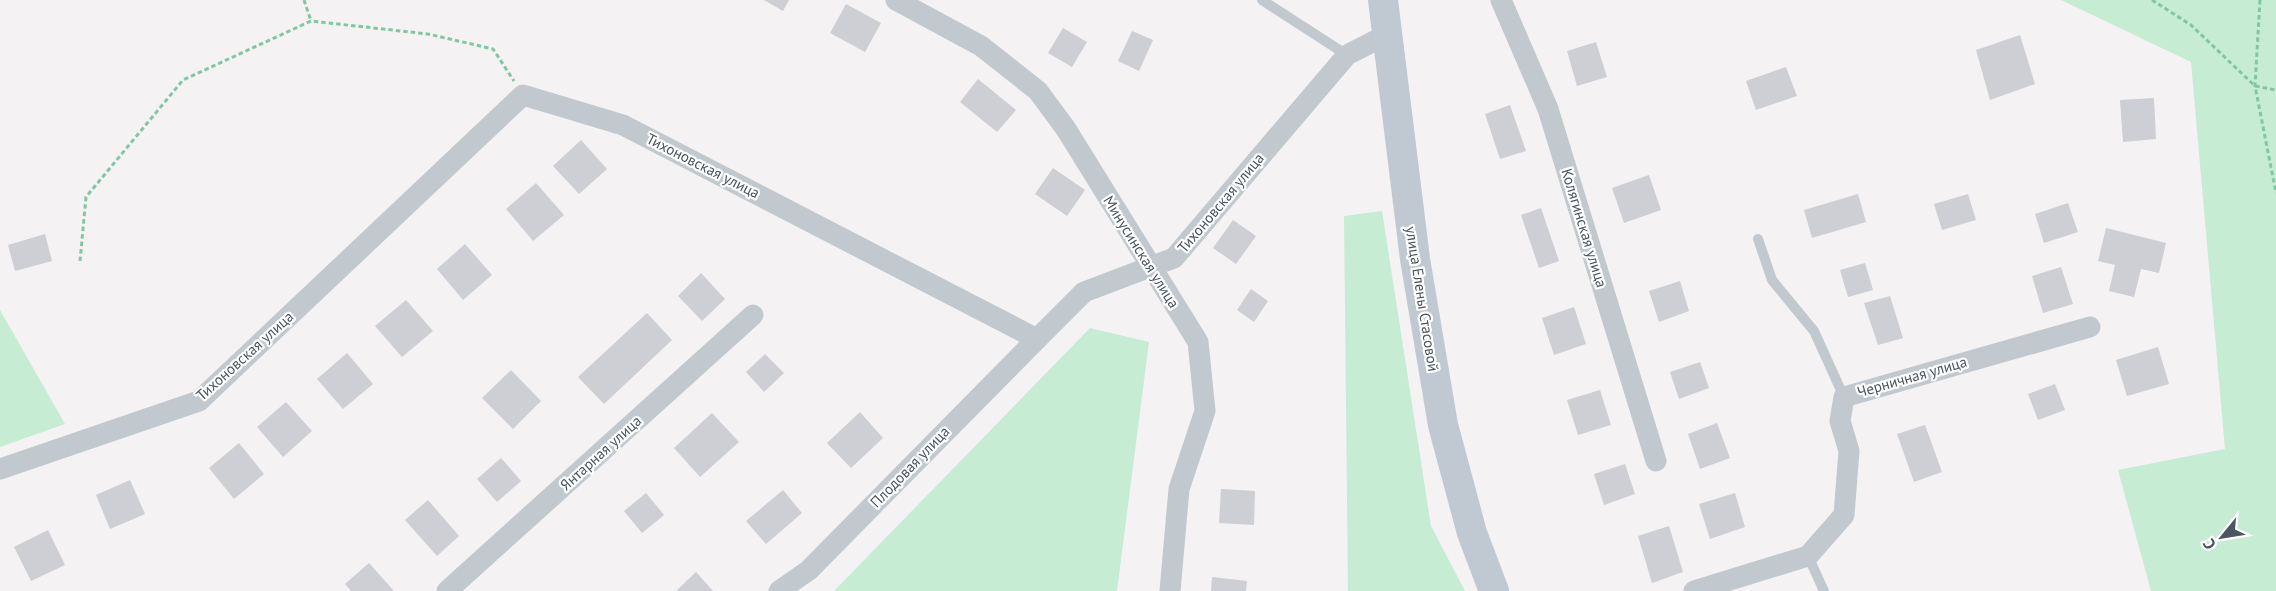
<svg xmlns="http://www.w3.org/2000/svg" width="2276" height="591" font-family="'PT Sans',sans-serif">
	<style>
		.green { fill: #c6ecd4 }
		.building { fill: #cdcfd4 }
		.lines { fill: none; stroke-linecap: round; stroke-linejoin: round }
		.path { stroke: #81c7a3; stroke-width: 3; stroke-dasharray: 4.5 3; stroke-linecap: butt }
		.service { stroke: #c1c9cf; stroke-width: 10 }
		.minor { stroke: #c1c9cf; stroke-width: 21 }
		.secondary { stroke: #c0c9d1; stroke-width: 30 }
		.labels { text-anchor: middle; stroke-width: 4.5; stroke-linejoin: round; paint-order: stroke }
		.street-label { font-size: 15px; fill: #4b565e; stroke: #fff }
	</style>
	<rect width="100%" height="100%" fill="#f4f2f2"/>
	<g class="green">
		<path d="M2061 0H2276V591H2151L2118 470 2225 449 2191 62Z"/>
		<path d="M1382 211 1431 526 1465 591H1348L1344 216Z"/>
		<path d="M0 310 65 424 0 447Z"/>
		<path d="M1090 328 1149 342 1117 591H834Z"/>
	</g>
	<g class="building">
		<path d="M764 0H789L783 11Z"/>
		<path d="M846 4 881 23 865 52 830 33Z"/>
		<path d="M1063 28 1087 42 1072 67 1048 53Z"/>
		<path d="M1132 31 1153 40 1139 71 1118 61Z"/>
		<path d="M2020 35 2035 84 1990 100 1976 50Z"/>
		<path d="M1596 42 1607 77 1577 86 1567 51Z"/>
		<path d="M1786 67 1797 96 1756 110 1746 81Z"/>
		<path d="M978 79 1016 110 997 132 960 102Z"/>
		<path d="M2154 98 2156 139 2123 142 2120 100Z"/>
		<path d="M1510 105 1526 151 1500 159 1485 114Z"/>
		<path d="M581 140 607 169 579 194 553 166Z"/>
		<path d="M1053 168 1085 190 1067 216 1035 194Z"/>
		<path d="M1649 175 1661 210 1624 223 1612 188Z"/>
		<path d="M536 183 564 215 533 241 506 209Z"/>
		<path d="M1858 194 1866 222 1812 238 1804 210Z"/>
		<path d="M1968 194 1976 220 1942 230 1934 204Z"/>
		<path d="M2068 203 2078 232 2044 243 2035 214Z"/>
		<path d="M1541 208 1559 261 1539 268 1521 215Z"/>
		<path d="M1233 220 1256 236 1236 264 1213 248Z"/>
		<path d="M2106 228 2166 243 2159 273 2141 269 2134 297 2109 291 2115 265 2098 261Z"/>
		<path d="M45 234 52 261 15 271 8 245Z"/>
		<path d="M465 244 492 275 463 300 437 269Z"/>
		<path d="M1865 263 1873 290 1848 297 1840 270Z"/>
		<path d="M2061 267 2073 304 2043 313 2032 276Z"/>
		<path d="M701 273 725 299 702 321 678 296Z"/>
		<path d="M1680 281 1689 311 1659 322 1649 291Z"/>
		<path d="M1251 289 1268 301 1254 322 1237 310Z"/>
		<path d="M1890 296 1903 338 1878 345 1864 303Z"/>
		<path d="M406 300 433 331 402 357 375 326Z"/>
		<path d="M1574 307 1586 344 1554 355 1542 318Z"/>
		<path d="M647 313 672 340 604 404 578 377Z"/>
		<path d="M2158 347 2169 384 2127 396 2116 360Z"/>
		<path d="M347 353 373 384 343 409 317 379Z"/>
		<path d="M765 354 784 373 764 392 746 372Z"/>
		<path d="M1700 362 1709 388 1679 399 1670 372Z"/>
		<path d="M511 370 541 401 513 429 482 398Z"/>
		<path d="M2055 384 2065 410 2038 420 2028 394Z"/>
		<path d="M1600 390 1611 425 1578 435 1567 400Z"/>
		<path d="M286 402 312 431 283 457 257 427Z"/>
		<path d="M860 412 883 438 851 468 827 443Z"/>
		<path d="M712 413 739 442 700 477 674 448Z"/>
		<path d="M1717 423 1730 458 1700 469 1688 434Z"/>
		<path d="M1925 425 1942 472 1914 482 1897 434Z"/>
		<path d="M239 443 264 474 234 499 209 468Z"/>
		<path d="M501 458 521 481 497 502 477 479Z"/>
		<path d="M1625 464 1635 494 1604 505 1594 474Z"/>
		<path d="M130 480 145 514 110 529 96 495Z"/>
		<path d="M1221 489 1255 491 1254 525 1219 523Z"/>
		<path d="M783 490 802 513 766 544 746 521Z"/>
		<path d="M646 493 664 515 642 533 624 511Z"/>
		<path d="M1735 493 1745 527 1710 539 1699 504Z"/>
		<path d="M428 500 459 536 437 556 405 520Z"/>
		<path d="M1669 526 1683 572 1652 583 1638 536Z"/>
		<path d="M48 530 65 565 31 581 14 547Z"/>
		<path d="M369 563 394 591H351L345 584Z"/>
		<path d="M696 572 713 591H676Z"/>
		<path d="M1212 577 1247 581 1246 591H1211Z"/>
	</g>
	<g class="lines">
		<g class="path">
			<path d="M304 0 311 21"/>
			<path d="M2152 0 2191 25 2255 86 2276 90"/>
			<path d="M2260 0 2255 86 2276 193"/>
			<path d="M80 261 86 197 183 80 311 21 428 34 493 49 514 81"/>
		</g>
		<g class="service">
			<path d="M1262 0 1347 55"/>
			<path d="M1758 239 1772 280 1814 331 1844 397"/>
			<path d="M1808 556 1824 591"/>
		</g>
		<g class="minor">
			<path d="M896 0 981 46 1038 91 1066 129 1198 342 1205 411 1179 489 1170 591"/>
			<path d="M1501 0 1548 109 1656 461"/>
			<path d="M0 469 199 401 523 95 623 125 1037 339 1084 292 1174 258 1347 55 1386 35"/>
			<path d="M447 591 753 315"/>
			<path d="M779 591 809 570 1037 339"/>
			<path d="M1694 591 1808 556 1844 515 1849 451 1840 421 1844 397 2090 327"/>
		</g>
		<path class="secondary" d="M1383 0 1415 259 1443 425 1472 533 1494 591"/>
	</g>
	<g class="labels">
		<g class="street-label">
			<text transform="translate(703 166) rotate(27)" y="5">Тихоновская улица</text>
			<text transform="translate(1221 203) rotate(-50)" y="5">Тихоновская улица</text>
			<text transform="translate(1584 228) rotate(73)" y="5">Колягинская улица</text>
			<text transform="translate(1141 252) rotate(58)" y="5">Минусинская улица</text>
			<text transform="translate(1422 299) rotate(81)" y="5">улица Елены Стасовой</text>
			<text transform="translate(245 356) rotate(-42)" y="5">Тихоновская улица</text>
			<text transform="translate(1912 377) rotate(-16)" y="5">Черничная улица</text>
			<text transform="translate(601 453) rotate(-42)" y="5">Янтарная улица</text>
			<text transform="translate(910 467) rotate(-46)" y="5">Плодовая улица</text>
		</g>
	</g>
	<g transform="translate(2222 537) rotate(240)" stroke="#ffffff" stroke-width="4.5" paint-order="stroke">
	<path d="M0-4.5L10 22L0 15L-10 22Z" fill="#4b565e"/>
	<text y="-9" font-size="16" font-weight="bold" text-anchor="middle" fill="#4b565e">С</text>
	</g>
</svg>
